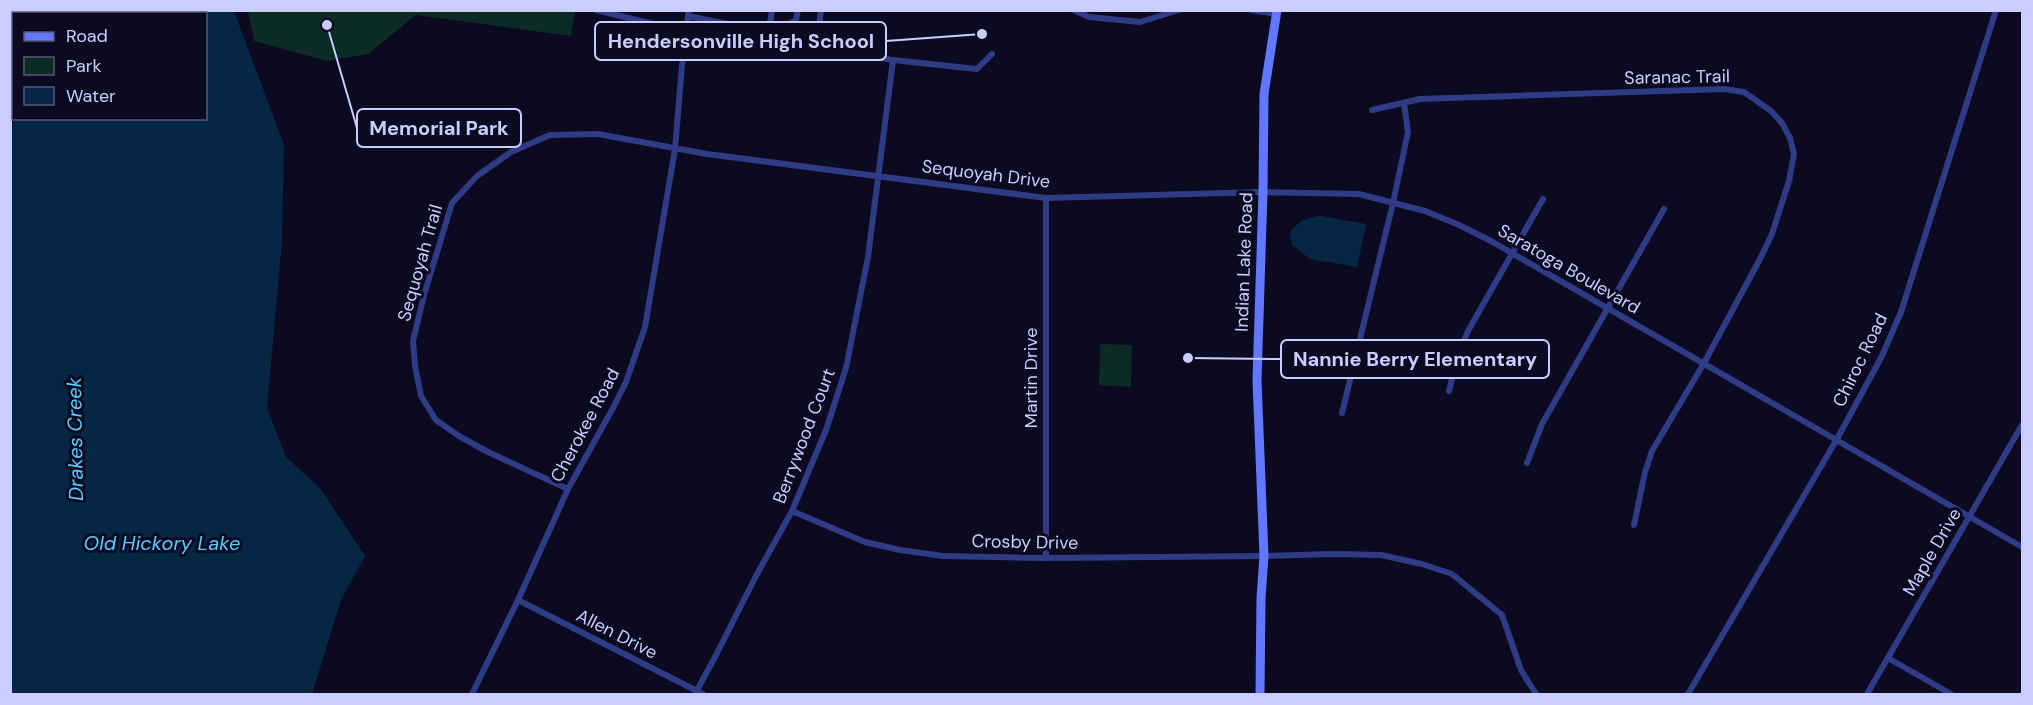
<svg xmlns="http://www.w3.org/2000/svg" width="2033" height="705" font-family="'DM Sans',sans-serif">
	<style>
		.green { fill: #0d2b25 }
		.water { fill: #062744 }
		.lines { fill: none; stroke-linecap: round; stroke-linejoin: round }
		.street { stroke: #303b85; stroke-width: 6 }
		.secondary { stroke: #6177ff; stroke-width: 9 }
		.labels { text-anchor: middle; stroke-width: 6; stroke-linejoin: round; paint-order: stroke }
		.street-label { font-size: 18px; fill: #cacdff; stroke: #0b0a21 }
		.water-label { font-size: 20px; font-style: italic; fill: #58cdff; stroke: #0b0a21 }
		.leader { fill: none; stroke: #cacdff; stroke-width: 2 }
		.callout-dot { fill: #cacdff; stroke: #0b0a21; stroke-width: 2 }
		.callout { fill: #0b0a21; stroke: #cacdff; stroke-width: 2 }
		.callout-label { font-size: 20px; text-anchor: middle; font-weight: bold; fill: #cacdff }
	</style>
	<rect width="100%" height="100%" fill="#0b0a21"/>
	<g class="green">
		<path d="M248 11V10L575 11 571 36 416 15 368 54 327 61 254 41Z"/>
		<path d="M1100 344 1132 345 1131 387 1099 385Z"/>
	</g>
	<g class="water">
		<path d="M41 11H234L284 145 282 241 267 408 286 457 320 488 365 556 341 600 312 694H11L10 131 14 119 206 118V14L41 13Z"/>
		<path d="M1321 216 1366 224 1357 267 1310 259 1292 245 1290 232C1299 221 1307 217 1321 216Z"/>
	</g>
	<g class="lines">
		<g class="street">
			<path d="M596 10 681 31"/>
			<path d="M821 10 818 35 828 49 893 60 977 69 992 54"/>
			<path d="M1074 10 1089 17 1140 22 1179 10"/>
			<path d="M1251 10 1277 14"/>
			<path d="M31 14 32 10"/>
			<path d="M688 16 752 29H781L796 20 798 10"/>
			<path d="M769 29 772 10"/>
			<path d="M10 80 14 70"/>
			<path d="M1372 110 1420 99 1724 89 1744 92 1771 111 1782 123 1790 138 1794 154 1789 181 1772 234 1760 259 1704 363 1652 451 1645 472 1634 525"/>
			<path d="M1046 198V558"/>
			<path d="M1449 391 1457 358 1468 331 1543 199"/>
			<path d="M1342 413 1393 203 1408 132 1404 103"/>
			<path d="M1527 463 1542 424 1664 209"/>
			<path d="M568 489 488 452 459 436 436 420 421 396 415 366 413 341 424 295 452 203 477 176 511 152 550 135 598 134 707 154 1046 198 1263 192 1359 194 1425 211 1459 225 1491 241 2022 547"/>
			<path d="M792 511 865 542 900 550 943 556 1046 558 1264 556 1335 554 1381 555 1422 564 1452 574 1502 615 1521 670 1536 694"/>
			<path d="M518 600 703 694"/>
			<path d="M1888 658 1951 694"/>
			<path d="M472 694 518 600 568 489 613 408 626 382 645 327 675 149 684 42 689 10"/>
			<path d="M695 694 715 657 756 576 792 511 826 430 846 368 868 257 893 60"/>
			<path d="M1688 694 1837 439 1882 356 1901 312 1996 10"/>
			<path d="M1867 694 2022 425"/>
		</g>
		<path class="secondary" d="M1260 694 1261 598 1264 556 1257 380 1263 192 1264 94 1277 10"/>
	</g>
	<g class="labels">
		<g class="street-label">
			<text transform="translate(1677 77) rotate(-1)" y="6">Saranac Trail</text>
			<text transform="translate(986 174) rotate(7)" y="6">Sequoyah Drive</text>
			<text transform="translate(1244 262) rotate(-88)" y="6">Indian Lake Road</text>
			<text transform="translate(420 263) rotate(-74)" y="6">Sequoyah Trail</text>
			<text transform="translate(1569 269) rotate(30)" y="6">Saratoga Boulevard</text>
			<text transform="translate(1860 360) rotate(-64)" y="6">Chiroc Road</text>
			<text transform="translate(1031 378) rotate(-90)" y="6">Martin Drive</text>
			<text transform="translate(585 425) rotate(-62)" y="6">Cherokee Road</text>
			<text transform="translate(804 436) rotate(-69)" y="6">Berrywood Court</text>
			<text transform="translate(1025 542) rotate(1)" y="6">Crosby Drive</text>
			<text transform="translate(1932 552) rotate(-60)" y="6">Maple Drive</text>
			<text transform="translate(617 634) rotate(27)" y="6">Allen Drive</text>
		</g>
		<g class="water-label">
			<text transform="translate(75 439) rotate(-91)" y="7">Drakes Creek</text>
			<text x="162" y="550">Old Hickory Lake</text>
		</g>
	</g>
	<path class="leader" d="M982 34L886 41M327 25L357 128M1188 358L1281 359"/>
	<g class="callout-dot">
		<circle cx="982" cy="34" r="6"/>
		<circle cx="327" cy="25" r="6"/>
		<circle cx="1188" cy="358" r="6"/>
	</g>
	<g class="callout">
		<rect x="595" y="22" width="291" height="38" rx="6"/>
		<rect x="357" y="109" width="164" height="38" rx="6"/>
		<rect x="1281" y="340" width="268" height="38" rx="6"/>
	</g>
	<g class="callout-label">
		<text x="741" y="48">Hendersonville High School</text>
		<text x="439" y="135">Memorial Park</text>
		<text x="1415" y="366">Nannie Berry Elementary</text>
	</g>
	<rect width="2033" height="705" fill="none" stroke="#cacdff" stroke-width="24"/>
	<rect x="12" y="12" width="195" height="108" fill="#0b0a21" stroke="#57587a" stroke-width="1.5"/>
	<rect x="24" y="32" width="30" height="9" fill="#6177ff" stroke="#57587a" stroke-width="1.5"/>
	<text x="66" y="42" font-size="18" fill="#cacdff">Road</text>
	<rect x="24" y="57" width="30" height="18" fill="#0d2b25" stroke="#57587a" stroke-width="1.5"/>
	<text x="66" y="72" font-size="18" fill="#cacdff">Park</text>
	<rect x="24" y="87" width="30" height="18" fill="#062744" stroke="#57587a" stroke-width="1.5"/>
	<text x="66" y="102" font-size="18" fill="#cacdff">Water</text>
</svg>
